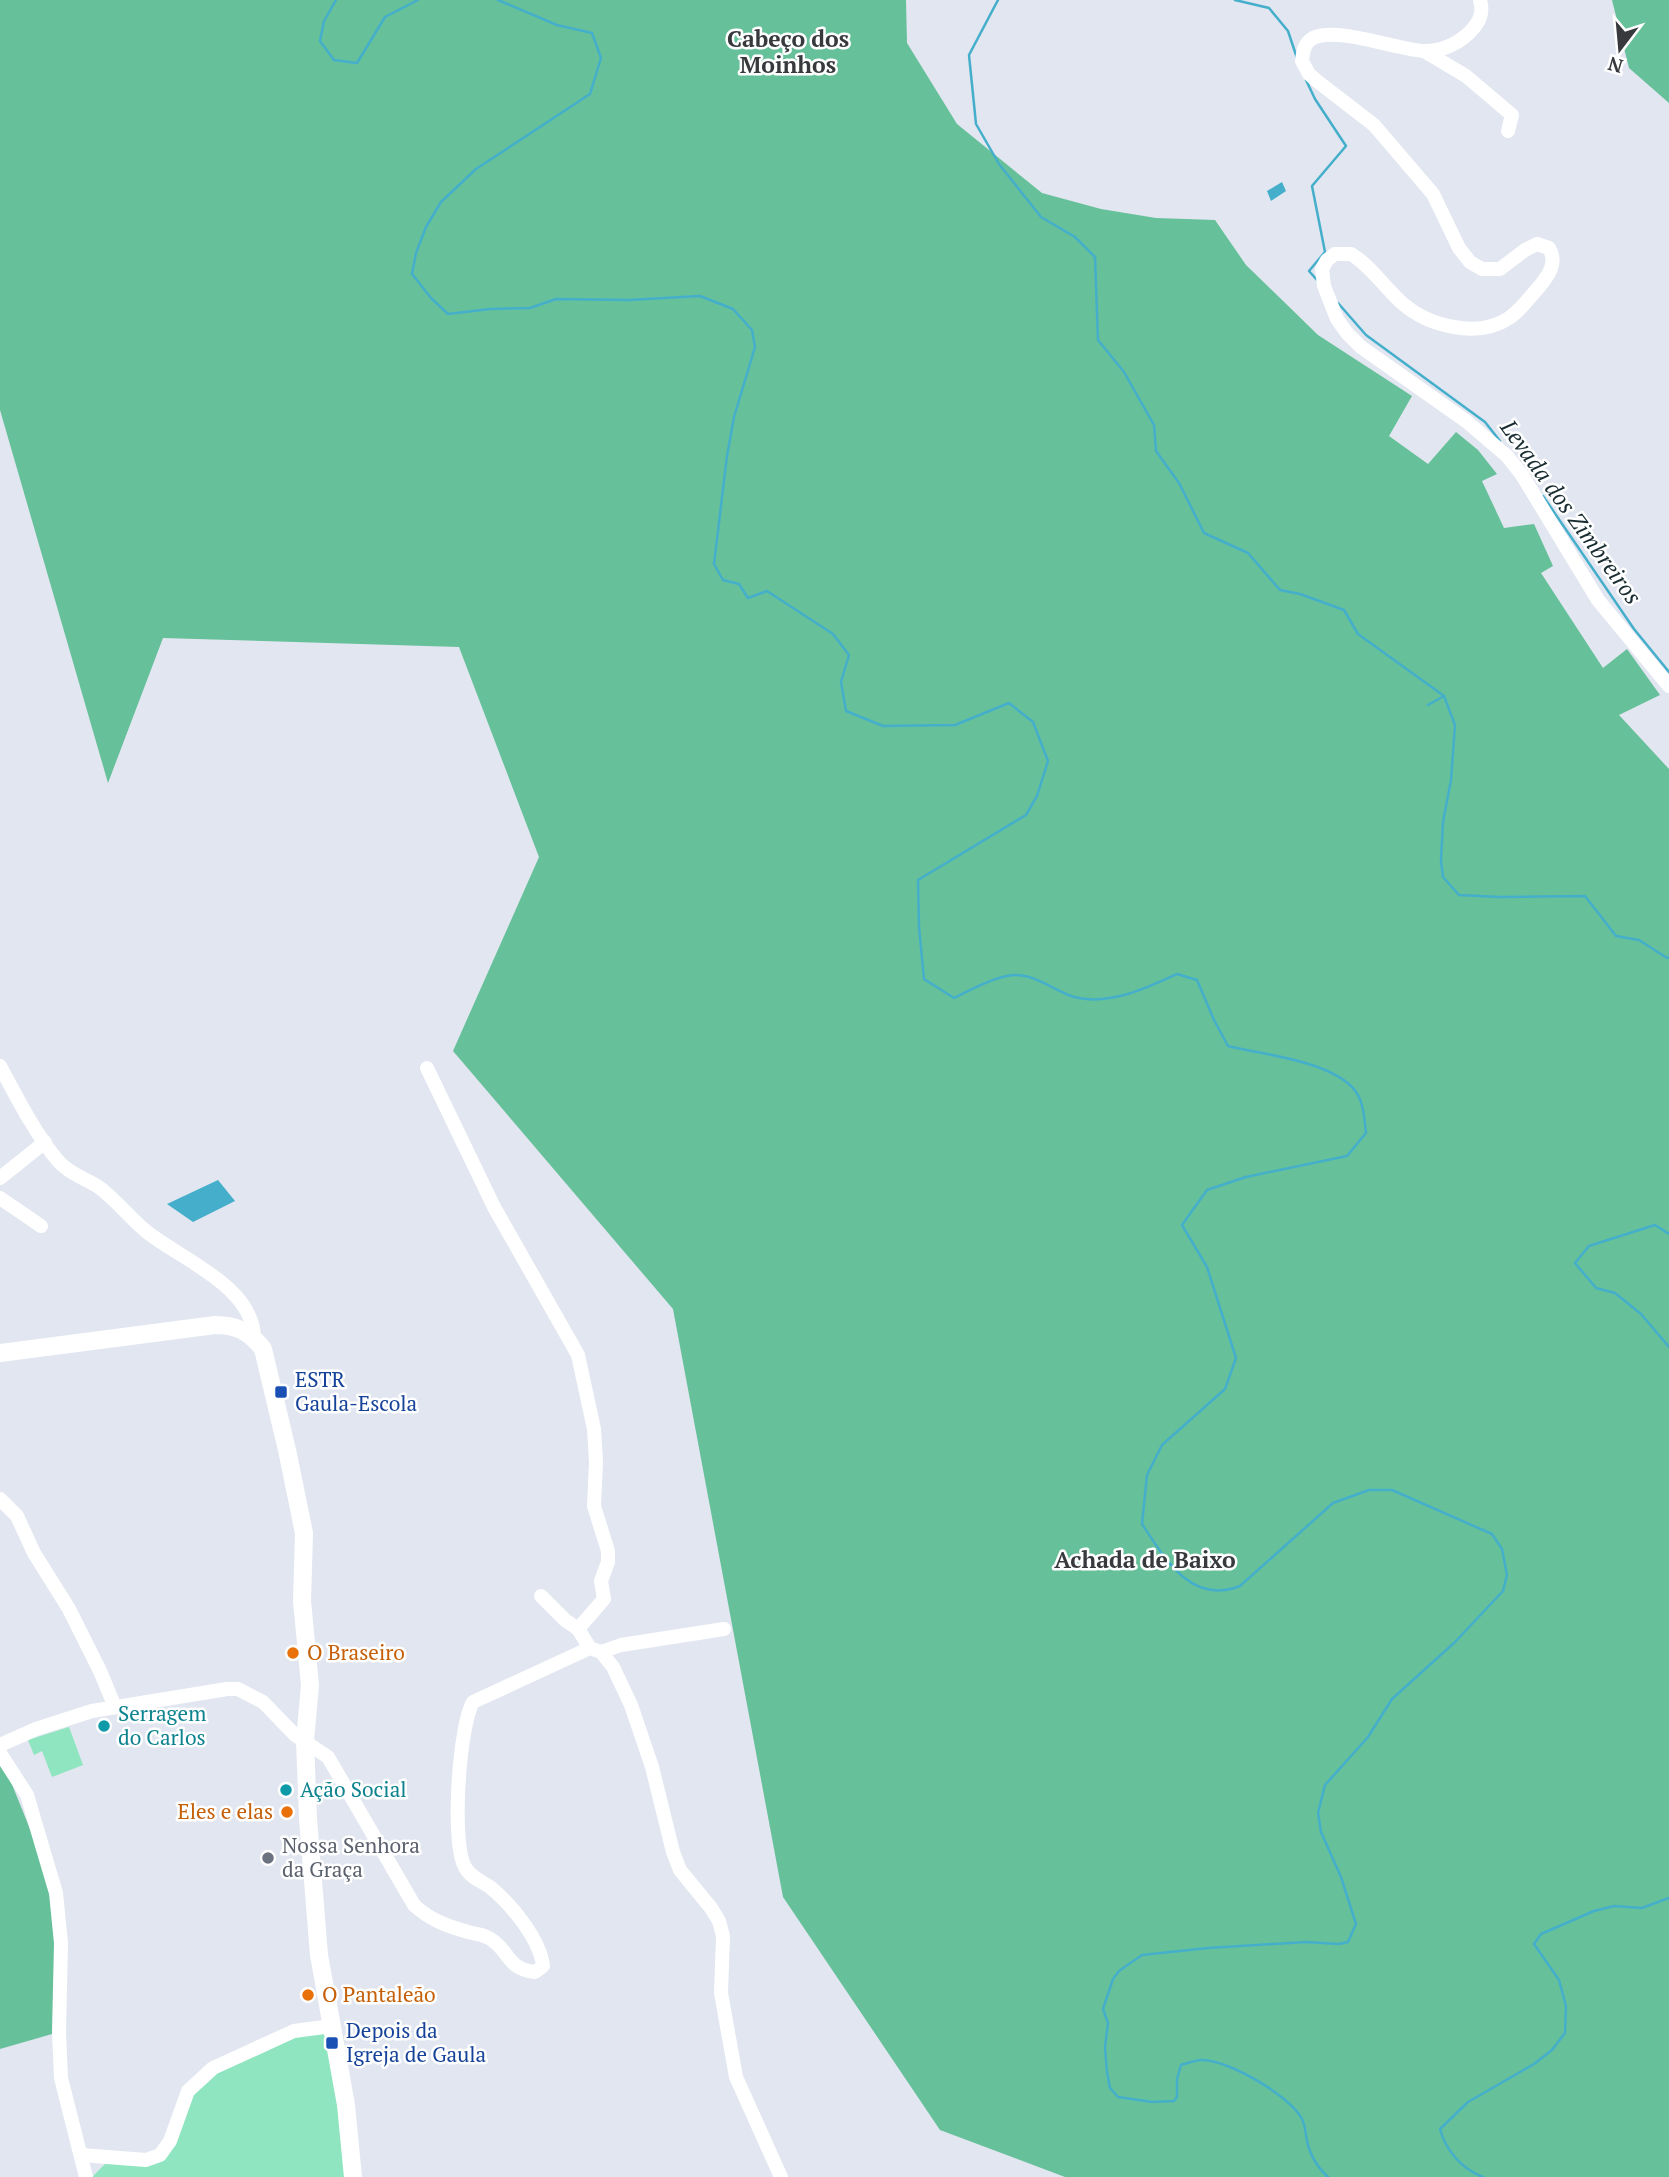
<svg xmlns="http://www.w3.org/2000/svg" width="1669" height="2177" font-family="'PT Serif',serif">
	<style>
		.green { fill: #8fe5bf }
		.forest { fill: #66c09a }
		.water { fill: #45afcb }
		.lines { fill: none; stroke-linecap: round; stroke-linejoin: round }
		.stream { stroke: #45afcb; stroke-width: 2.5 }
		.minor { stroke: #fff; stroke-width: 14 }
		.major { stroke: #fff; stroke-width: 18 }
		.transit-dot { fill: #1a4fb4; stroke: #fff; stroke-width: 2.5 }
		.food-dot { fill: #e8710a; stroke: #fff; stroke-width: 2.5 }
		.culture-dot { fill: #0f9aa8; stroke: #fff; stroke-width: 2.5 }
		.worship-dot { fill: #6b7280; stroke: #fff; stroke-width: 2.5 }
		.labels { text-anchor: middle; stroke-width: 5; stroke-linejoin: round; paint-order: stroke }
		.transit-label { font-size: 21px; fill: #164399; stroke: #fff; text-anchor: start }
		.food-label { font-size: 21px; fill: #c56008; stroke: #fff; text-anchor: start }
		.culture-label { font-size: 21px; fill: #0d838f; stroke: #fff; text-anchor: start }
		.worship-label { font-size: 21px; fill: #5b616d; stroke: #fff; text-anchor: start }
		.neighbourhood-label { font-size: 23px; font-weight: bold; fill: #37393d; stroke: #fff }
		.water-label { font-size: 23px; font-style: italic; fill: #192c32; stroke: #fff }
	</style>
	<rect width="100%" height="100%" fill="#e1e6f0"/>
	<g class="green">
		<path d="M69 1727 83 1765 52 1777 42 1751 34 1755 28 1740Z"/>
		<path d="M332 2026 351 2177H92L108 2161 153 2158 195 2083 294 2031Z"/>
	</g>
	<g class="forest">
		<path d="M0 0H906L907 43 957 124 1042 193 1101 209 1156 218 1215 220 1246 265 1318 335 1412 396 1389 436 1428 464 1456 432 1478 450 1497 474 1482 481 1504 528 1534 524 1553 566 1541 573 1603 668 1627 649 1660 695 1619 715 1669 769V2177H1065L940 2130 783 1897 673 1309 453 1051 539 857 459 647 163 638 108 783 0 410Z"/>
		<path d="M1612 0H1669V103L1629 68Z"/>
		<path d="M0 1755 56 1893 59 2032 0 2049Z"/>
	</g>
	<g class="water">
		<path d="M1282 182 1286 191 1271 201 1267 191Z"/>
		<path d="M218 1180 235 1201 193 1222 167 1204Z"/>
	</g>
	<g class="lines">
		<g class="stream">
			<path d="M336 0 324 21 320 41 334 60 357 63 385 17 418 0"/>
			<path d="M498 0 557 25 592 33 601 58 590 94 476 169 441 202 426 227 416 253 412 274 431 298 448 314 490 309 530 308 556 299 629 300 700 296 733 309 752 330 755 347 734 417 727 456 714 564 723 580 739 584 748 598 767 591 833 634 849 655 841 682 846 711 883 726 955 725 1009 703 1033 722 1048 761 1037 796 1026 815 918 880 919 927 924 979 954 998C970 990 996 976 1014 975 1035 974 1055 991 1074 997 1109 1006 1147 988 1177 974L1197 980 1214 1020 1228 1046C1264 1055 1325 1060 1352 1087 1364 1099 1364 1117 1366 1133L1347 1156 1246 1177 1207 1190 1182 1225 1207 1267 1236 1358 1225 1389 1162 1445 1147 1475 1142 1524C1166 1560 1191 1605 1240 1586L1333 1503 1369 1490H1392L1492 1534 1502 1549 1507 1575 1503 1591 1455 1642 1392 1699 1368 1737 1325 1785 1318 1813 1321 1832 1341 1877 1356 1924 1348 1942 1339 1944 1306 1942 1208 1948 1142 1955 1119 1971 1113 1979 1103 2009 1108 2023 1105 2047 1107 2072 1110 2088 1118 2097 1152 2102 1174 2101 1177 2097V2079L1181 2065C1188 2063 1196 2060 1202 2060 1229 2060 1290 2096 1302 2119 1305 2125 1305 2128 1306 2135 1308 2151 1316 2166 1328 2177"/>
			<path d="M998 0 969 55 976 124 999 164 1041 217 1075 237 1095 257 1098 340 1124 372 1154 425 1156 451 1179 483 1204 533 1248 553 1280 590 1300 594 1344 610 1358 634 1444 696 1455 725 1451 780 1443 822 1441 860 1443 877 1459 895 1500 897 1585 896 1616 936 1639 940 1667 958 1669 957"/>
			<path d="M1235 0 1269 8 1288 31 1297 58"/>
			<path d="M1306 80 1315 99 1346 146 1312 186 1325 252 1309 271 1317 280"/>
			<path d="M1338 303 1366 335 1485 422 1500 441"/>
			<path d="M1543 496 1634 629 1669 672"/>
			<path d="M1428 705 1444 696"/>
			<path d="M1669 1234 1655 1225 1589 1246 1575 1263 1596 1288 1615 1293 1641 1314 1669 1347"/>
			<path d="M1483 2177C1462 2169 1446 2151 1440 2129L1468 2102 1534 2064 1552 2050 1565 2033 1566 2006 1559 1980 1534 1944 1541 1934 1594 1911 1614 1906 1642 1908 1669 1898"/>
		</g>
		<g class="minor">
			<path d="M1480 0C1484 14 1479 23 1469 33 1457 44 1441 51 1425 51 1397 50 1337 26 1313 38 1304 43 1303 52 1302 61L1309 74 1317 81 1374 125 1433 194 1459 248 1470 262 1482 269H1500L1525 250 1537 244 1549 248C1558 263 1548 276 1539 287 1529 298 1521 310 1509 318 1478 339 1428 326 1402 303 1385 288 1371 266 1351 254H1335L1327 260 1322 269 1324 286 1337 319 1347 333 1361 347 1466 421 1507 456 1522 475 1598 600 1669 686"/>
			<path d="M1424 51 1466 76 1512 115 1508 131"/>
			<path d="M0 1066C16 1096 37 1137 59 1162 71 1175 87 1179 100 1188 117 1201 131 1219 147 1232 181 1259 254 1287 254 1338"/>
			<path d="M427 1068 494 1207 578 1355 594 1429 596 1462 594 1506 608 1551V1562L601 1581 604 1599 578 1629"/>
			<path d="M0 1178 45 1142"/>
			<path d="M0 1198 41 1226"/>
			<path d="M0 1499 17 1516 34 1553 69 1609 100 1671 115 1707"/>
			<path d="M541 1596 565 1620 578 1629 590 1648"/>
			<path d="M601 1652 621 1645 724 1629"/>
			<path d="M0 1745 36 1729 92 1711 227 1689H238L263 1702 295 1735 328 1757 414 1905C430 1920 447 1926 468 1932 475 1934 482 1934 489 1938 510 1950 506 1969 535 1972L543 1966C540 1939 511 1904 490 1887 481 1881 470 1877 465 1867 451 1843 459 1726 473 1702L590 1648 601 1652 613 1667 631 1705 652 1767 673 1852 680 1870 711 1908 719 1921 723 1936 721 1993 736 2077 781 2177"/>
			<path d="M0 1753 27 1795 56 1893 61 1943 59 2032 61 2078 86 2177"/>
			<path d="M81 2155 146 2160 160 2155 170 2141 188 2091 213 2068 294 2031 332 2026"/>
		</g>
		<path class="major" d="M0 1353 215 1325C236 1325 249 1331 263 1349L287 1450 304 1533 302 1601 310 1685 305 1741 308 1819 319 1955 346 2105 353 2177"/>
	</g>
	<g class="transit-dot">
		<rect x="274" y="1385" width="14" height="14" rx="3.5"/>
		<rect x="325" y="2036" width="14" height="14" rx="3.5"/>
	</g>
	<g class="food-dot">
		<circle cx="293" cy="1653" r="7"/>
		<circle cx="287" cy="1812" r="7"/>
		<circle cx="308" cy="1995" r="7"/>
	</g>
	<g class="culture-dot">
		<circle cx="104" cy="1726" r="7"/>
		<circle cx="286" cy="1790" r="7"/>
	</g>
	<circle class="worship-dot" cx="268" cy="1858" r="7"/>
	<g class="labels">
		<g class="transit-label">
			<text x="295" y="1387">ESTR<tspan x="295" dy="24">Gaula-Escola</tspan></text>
			<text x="346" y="2038">Depois da<tspan x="346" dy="24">Igreja de Gaula</tspan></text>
		</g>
		<g class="food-label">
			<text x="307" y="1660">O Braseiro</text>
			<text x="273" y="1819" text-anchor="end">Eles e elas</text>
			<text x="322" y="2002">O Pantaleão</text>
		</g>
		<g class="culture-label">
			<text x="118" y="1721">Serragem<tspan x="118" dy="24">do Carlos</tspan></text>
			<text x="300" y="1797">Ação Social</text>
		</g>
		<g class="worship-label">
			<text x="282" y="1853">Nossa Senhora<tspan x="282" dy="24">da Graça</tspan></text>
		</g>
		<g class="neighbourhood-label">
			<text x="788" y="47">Cabeço dos<tspan x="788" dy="26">Moinhos</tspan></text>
			<text x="1145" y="1568">Achada de Baixo</text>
		</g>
		<g class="water-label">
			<text transform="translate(1571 512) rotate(54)" y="8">Levada dos Zimbreiros</text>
		</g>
	</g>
	<g transform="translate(1620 49) rotate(196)" stroke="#ffffff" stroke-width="5" paint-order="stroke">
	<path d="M0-5L12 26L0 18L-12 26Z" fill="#37393d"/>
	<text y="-10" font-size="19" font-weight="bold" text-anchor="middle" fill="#37393d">N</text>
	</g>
</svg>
